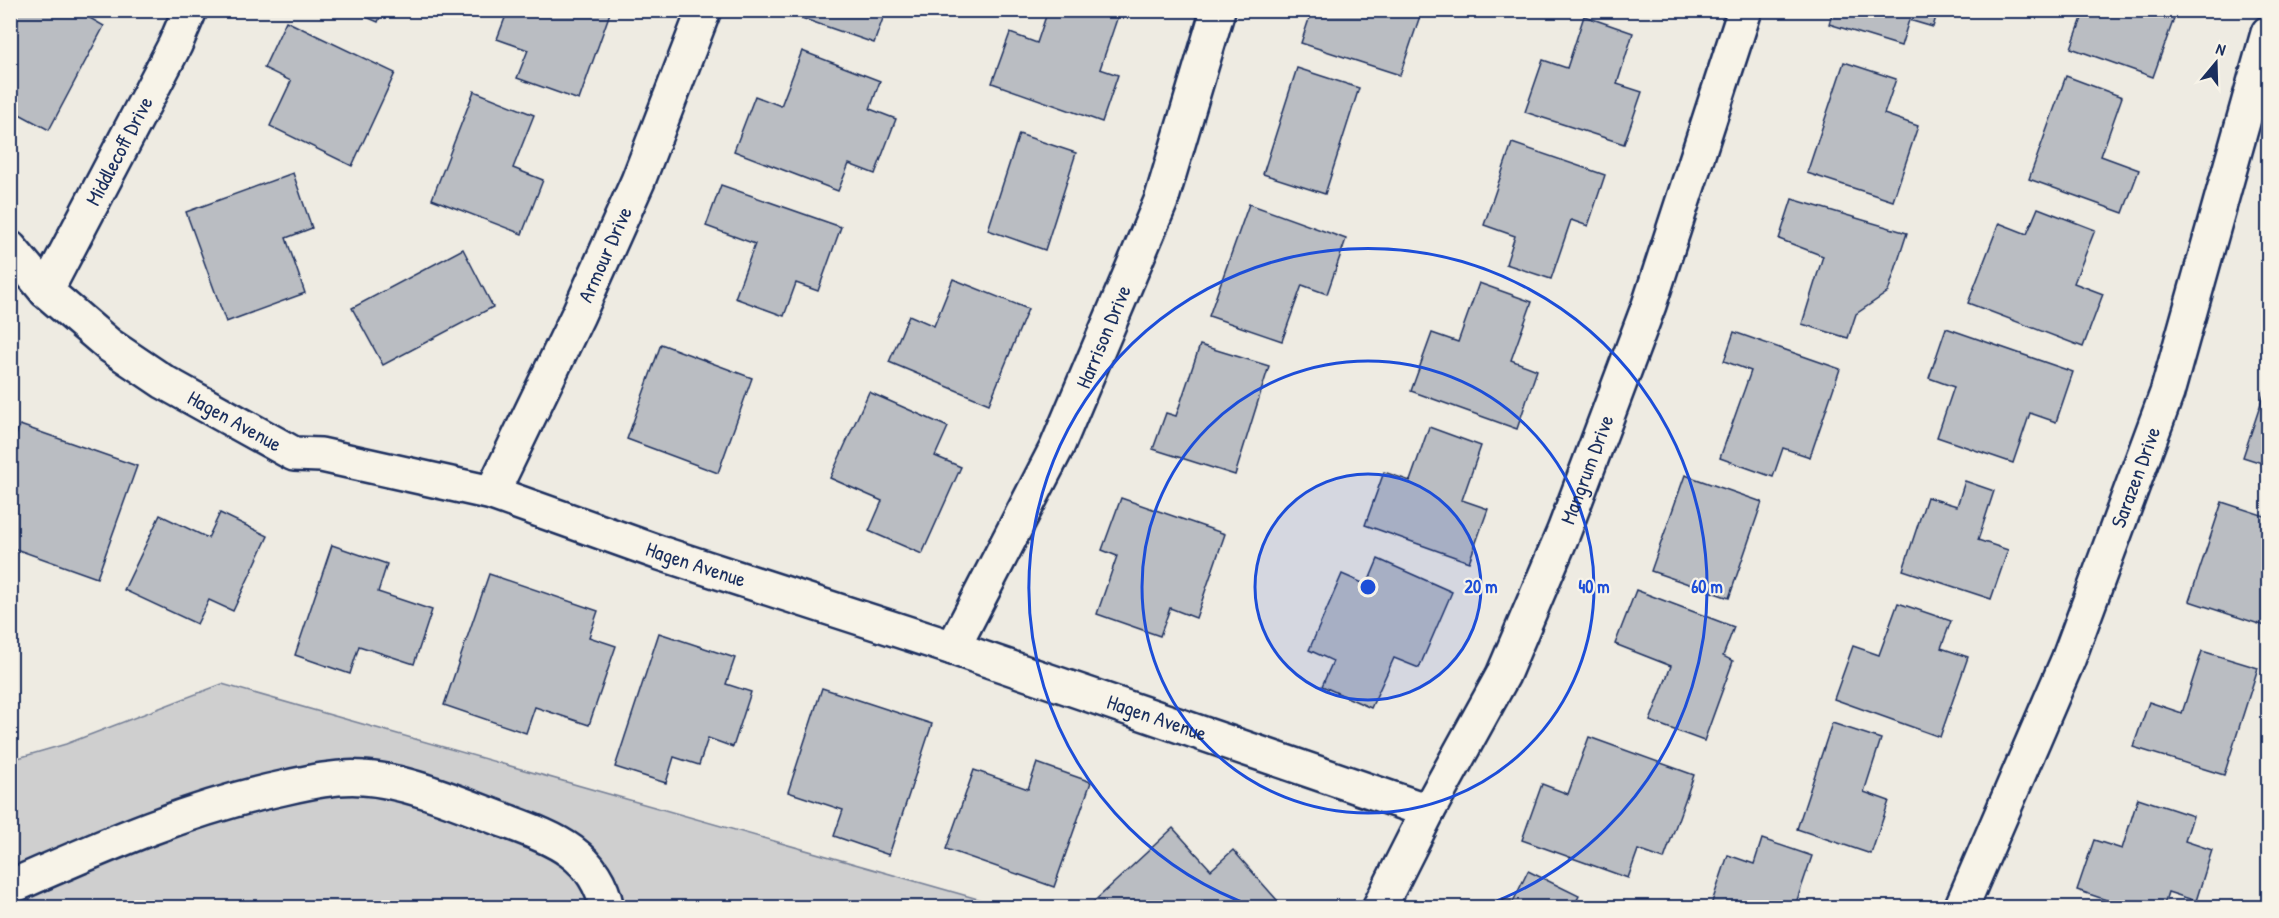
<svg xmlns="http://www.w3.org/2000/svg" width="2279" height="918" font-family="'Patrick Hand',sans-serif">
	<style>
		.green { fill: #cfcfcf; stroke: #757f96; stroke-width: 1.5 }
		.building { fill: #babdc2; stroke: #1b2f5e; stroke-width: 1.5 }
		.lines { fill: none; stroke-linecap: round; stroke-linejoin: round }
		.minor-casing { stroke: #1b2f5e; stroke-width: 38 }
		.minor { stroke: #f7f3e8; stroke-width: 33 }
		.ring { fill: none; stroke: #1d4ed8; stroke-width: 3 }
		.labels { text-anchor: middle; stroke-width: 4.5; stroke-linejoin: round; paint-order: stroke }
		.street-label { font-size: 21px; fill: #1b2f5e; stroke: #f7f3e8 }
		.centre { fill: #1d4ed8; stroke: #f7f3e8; stroke-width: 3 }
		.ring-label { font-size: 18px; text-anchor: middle; font-weight: bold; fill: #1d4ed8; stroke: #f7f3e8; stroke-width: 4.5; stroke-linejoin: round; paint-order: stroke }
	</style>
	<rect width="100%" height="100%" fill="#eeebe2"/>
	<filter id="ink" filterUnits="userSpaceOnUse"><feTurbulence type="fractalNoise" baseFrequency=".0167" numOctaves="2"/><feDisplacementMap in="SourceGraphic" scale="12" xChannelSelector="R" yChannelSelector="G"/><feConvolveMatrix kernelMatrix="1 2 1 2 8 2 1 2 1" color-interpolation-filters="sRGB"/></filter>
	<g filter="url(#ink)">
		<path class="green" d="M222 684 1006 907 11 908V760L66 744Z"/>
		<g class="building">
			<path d="M10 10H76L104 26 49 130 10 109Z"/>
			<path d="M350 10H383L378 22Z"/>
			<path d="M508 10H611L579 100 517 78 528 50 497 39Z"/>
			<path d="M788 10H886L874 43 787 13Z"/>
			<path d="M1048 10H1112L1119 13 1100 69 1118 75 1102 122 992 83 1010 33 1037 43Z"/>
			<path d="M1312 10H1422L1400 75 1301 43Z"/>
			<path d="M1833 10H1938L1933 27 1909 20 1901 46 1829 24Z"/>
			<path d="M2085 10H2177L2153 77 2071 48Z"/>
			<path d="M1584 16 1633 33 1617 84 1642 92 1624 144 1525 112 1543 60 1567 68Z"/>
			<path d="M286 21 395 73 352 166 270 126 291 81 264 68Z"/>
			<path d="M802 51 880 81 870 109 896 119 875 174 849 164 838 191 734 151 755 96 781 106Z"/>
			<path d="M1844 62 1896 79 1884 114 1918 126 1893 201 1807 173Z"/>
			<path d="M1297 68 1359 88 1325 194 1263 174Z"/>
			<path d="M2066 76 2122 97 2101 156 2139 170 2123 213 2029 179Z"/>
			<path d="M474 91 534 115 513 168 543 180 522 234 432 199Z"/>
			<path d="M1019 134 1076 153 1045 250 988 230Z"/>
			<path d="M1512 143 1605 175 1588 226 1571 220 1551 279 1506 264 1515 236 1484 225Z"/>
			<path d="M293 173 312 228 286 238 305 293 226 322 186 212Z"/>
			<path d="M721 185 841 227 818 291 796 283 784 316 735 298 755 244 706 226Z"/>
			<path d="M1792 199 1907 233 1888 292 1856 314 1848 338 1802 324 1823 256 1779 239Z"/>
			<path d="M1249 204 1346 239 1327 294 1302 285 1282 341 1209 316Z"/>
			<path d="M2038 208 2095 230 2074 283 2103 294 2083 347 1968 303 1999 223 2027 234Z"/>
			<path d="M463 249 493 307 383 365 352 308Z"/>
			<path d="M953 279 1028 309 989 404 889 362 909 315 934 326Z"/>
			<path d="M1479 283 1532 302 1511 360 1537 370 1517 429 1411 391 1432 333 1458 342Z"/>
			<path d="M1946 328 2073 372 2056 422 2030 413 2013 463 1937 437 1954 387 1929 378Z"/>
			<path d="M1734 332 1840 369 1810 457 1783 448 1773 477 1720 458 1751 371 1724 361Z"/>
			<path d="M661 344 752 378 718 473 627 439Z"/>
			<path d="M1200 345 1269 366 1235 475 1153 449 1166 413 1176 416Z"/>
			<path d="M2268 382V465L2243 457Z"/>
			<path d="M869 392 948 427 935 456 961 467 922 554 869 531 882 501 830 478Z"/>
			<path d="M20 425 137 466 97 578 10 547V451Z"/>
			<path d="M1429 427 1481 446 1462 500 1488 509 1469 562 1365 525 1384 472 1410 481Z"/>
			<path d="M1685 475 1762 502 1729 598 1651 571Z"/>
			<path d="M1965 481 1994 491 1978 540 2008 550 1991 599 1903 570 1927 497 1957 506Z"/>
			<path d="M1121 498 1225 534 1196 618 1170 608 1160 636 1097 614 1117 556 1102 550Z"/>
			<path d="M2222 502 2268 517V627L2189 601Z"/>
			<path d="M220 513 268 536 233 611 209 600 197 624 124 590 160 515 208 538Z"/>
			<path d="M332 545 387 564 378 592 432 610 414 664 359 646 350 674 295 655Z"/>
			<path d="M1378 559 1452 592 1419 668 1394 658 1371 708 1322 686 1333 661 1309 650 1342 574 1367 585Z"/>
			<path d="M489 574 598 611 589 637 616 646 589 725 535 707 526 733 444 705Z"/>
			<path d="M1636 590 1734 627 1723 656 1733 661 1704 741 1650 721 1671 666 1615 644Z"/>
			<path d="M1898 603 1951 621 1941 648 1968 657 1940 737 1834 699 1853 646 1879 655Z"/>
			<path d="M659 633 735 658 726 684 751 692 733 747 708 738 699 765 674 757 666 783 615 767Z"/>
			<path d="M2202 651 2258 668 2224 775 2133 747 2149 702 2182 713Z"/>
			<path d="M822 688 932 724 889 855 834 836 843 810 788 792Z"/>
			<path d="M1832 723 1881 739 1864 792 1889 801 1871 854 1797 829Z"/>
			<path d="M1589 737 1694 775 1664 859 1638 850 1628 878 1522 840 1542 784 1568 794Z"/>
			<path d="M1037 763 1091 782 1054 887 946 849 974 770 1028 789Z"/>
			<path d="M2138 798 2193 816 2185 841 2212 850 2196 901 2168 892 2163 908H2130L2077 890 2094 840 2122 849Z"/>
			<path d="M1173 828 1211 870 1233 850 1284 908H1087Z"/>
			<path d="M1762 839 1812 856 1795 906 1801 908H1718L1711 905 1728 855 1754 864Z"/>
			<path d="M1528 871 1579 896 1573 908H1510Z"/>
		</g>
		<g class="lines">
			<g class="minor-casing">
				<g id="minor">
					<path id="s1" d="M10 248 46 291 109 345 164 382 294 454 321 455 492 493 660 553 953 648 1428 811"/>
					<path id="s2" d="M46 291 175 45 190 10"/>
					<path id="s3" d="M492 493 578 315 638 181 704 10"/>
					<path id="s4" d="M953 648 1057 447 1161 201 1218 10"/>
					<path d="M10 887C99 848 188 808 283 788 309 782 336 776 363 778 406 780 466 806 506 821 554 839 595 853 607 908"/>
					<path id="s5" d="M1379 908 1428 811 1503 675 1564 531 1649 305 1745 10"/>
					<path id="s6" d="M1961 908 2068 660 2167 393 2268 33"/>
				</g>
			</g>
			<use href="#minor" class="minor"/>
		</g>
	</g>
	<circle cx="1368" cy="587" r="113" fill="#1d4ed8" fill-opacity=".12"/>
	<g class="ring">
		<circle cx="1368" cy="587" r="113"/>
		<circle cx="1368" cy="587" r="226"/>
		<path d="M1255 907A339 339 0 1 1 1481 907"/>
	</g>
	<g class="labels">
		<g class="street-label">
			<text dy="7" stroke="none"><textPath href="#s2" startOffset="158">Middlecoff Drive</textPath></text>
			<text dy="7" stroke="none"><textPath href="#s3" startOffset="264">Armour Drive</textPath></text>
			<text dy="7" stroke="none"><textPath href="#s4" startOffset="346">Harrison Drive</textPath></text>
			<text dy="7" stroke="none"><textPath href="#s1" startOffset="286">Hagen Avenue</textPath></text>
			<text dy="7" stroke="none"><textPath href="#s5" startOffset="486">Mangrum Drive</textPath></text>
			<text dy="7" stroke="none"><textPath href="#s6" startOffset="465">Sarazen Drive</textPath></text>
			<text dy="7" stroke="none"><textPath href="#s1" startOffset="772">Hagen Avenue</textPath></text>
			<text dy="7" stroke="none"><textPath href="#s1" startOffset="1258">Hagen Avenue</textPath></text>
		</g>
	</g>
	<circle cx="1368" cy="587" r="9" class="centre"/>
	<g class="ring-label">
		<text x="1481" y="593">20 m</text>
		<text x="1594" y="593">40 m</text>
		<text x="1707" y="593">60 m</text>
	</g>
	<rect width="2279" height="918" fill="none" stroke="#f7f3e8" stroke-width="36"/>
	<rect x="18" y="18" width="2243" height="882" fill="none" stroke="#1b2f5e" stroke-width="2" filter="url(#ink)"/>
	<g transform="translate(2216 63) rotate(19)" stroke="#f7f3e8" stroke-width="4.5" paint-order="stroke">
	<path d="M0-4.5L10 22L0 15L-10 22Z" fill="#1b2f5e"/>
	<text y="-9" font-size="16" font-weight="bold" text-anchor="middle" fill="#1b2f5e">N</text>
	</g>
</svg>
